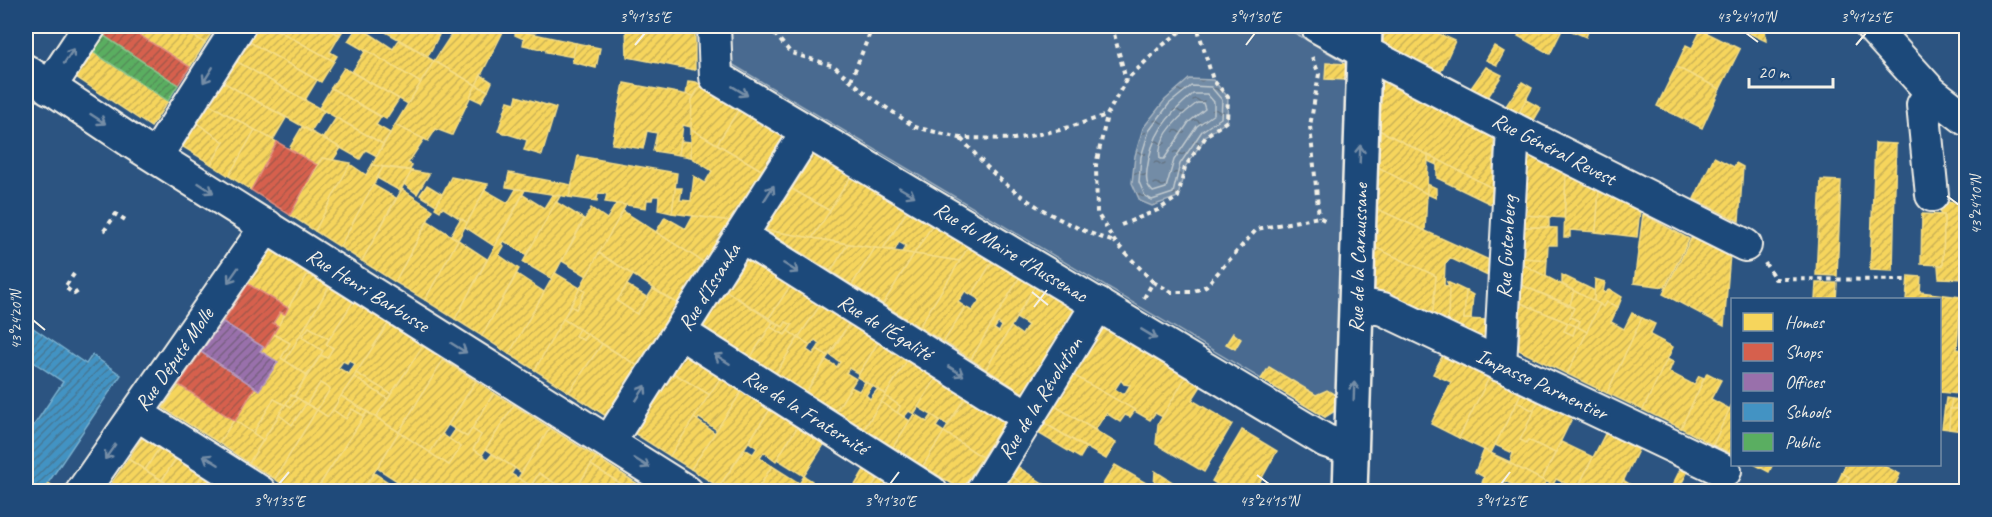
<svg xmlns="http://www.w3.org/2000/svg" width="1992" height="517" font-family="Caveat,sans-serif">
	<style>
		.park { fill: #496b90; stroke: #9eaebc; stroke-width: 1.5 }
		.water { fill: url(#water-ripples); stroke: #a7b4c0; stroke-width: 1.5 }
		.homes { fill: url(#homes-hatch); stroke: #f5dd86; stroke-width: 1.5; fill-rule: evenodd }
		.shops { fill: url(#shops-hatch); stroke: #df8c7c; stroke-width: 1.5 }
		.offices { fill: url(#offices-hatch); stroke: #b497bd; stroke-width: 1.5 }
		.schools { fill: url(#schools-hatch); stroke: #78afce; stroke-width: 1.5 }
		.public { fill: url(#public-hatch); stroke: #88c28a; stroke-width: 1.5 }
		.lines { fill: none; stroke-linecap: round; stroke-linejoin: round }
		.shore { stroke: #c0c9ce; stroke-width: 1.5 }
		.street-casing { stroke: #f4f1e8; stroke-width: 36 }
		.secondary-casing { stroke: #f4f1e8; stroke-width: 38 }
		.path { stroke: #f4f1e8; stroke-width: 4; stroke-dasharray: 4.5 4.5; stroke-linecap: butt }
		.street { stroke: #1f4a7a; stroke-width: 32 }
		.secondary { stroke: #1f4a7a; stroke-width: 33 }
		.oneway { stroke: #748da6 }
		.ticks { fill: none; stroke: #f4f1e8; stroke-width: 2 }
		.labels { text-anchor: middle; stroke-width: 6; stroke-linejoin: round; paint-order: stroke }
		.street-label { font-size: 21px; fill: #f4f1e8; stroke: #1f4a7a }
		.neatline { fill: none; stroke: #f4f1e8; stroke-width: 2 }
		.ticks-label { font-size: 15px; text-anchor: middle; fill: #f4f1e8 }
	</style>
	<defs>
		<pattern id="water-ripples" width="26" height="14" patternUnits="userSpaceOnUse" patternTransform="scale(1.5)"><rect width="26" height="14" fill="#738ca6"/><path d="M2 4q2-2 4 0t4 0M15 11q2-2 4 0t4 0" fill="none" stroke="#647484"/></pattern>
		<pattern id="homes-hatch" width="6" height="6" patternUnits="userSpaceOnUse" patternTransform="scale(1.5)"><rect width="6" height="6" fill="#f6d55c"/><path d="M-1 1l2-2M0 6l6-6M5 7l2-2" fill="none" stroke="#cbb256"/></pattern>
		<pattern id="shops-hatch" width="6" height="6" patternUnits="userSpaceOnUse" patternTransform="scale(1.5)"><rect width="6" height="6" fill="#d6604d"/><path d="M-1 1l2-2M0 6l6-6M5 7l2-2" fill="none" stroke="#a5584b"/></pattern>
		<pattern id="offices-hatch" width="6" height="6" patternUnits="userSpaceOnUse" patternTransform="scale(1.5)"><rect width="6" height="6" fill="#9970ab"/><path d="M-1 1l2-2M0 6l6-6M5 7l2-2" fill="none" stroke="#796083"/></pattern>
		<pattern id="schools-hatch" width="6" height="6" patternUnits="userSpaceOnUse" patternTransform="scale(1.5)"><rect width="6" height="6" fill="#4393c3"/><path d="M-1 1l2-2M0 6l6-6M5 7l2-2" fill="none" stroke="#457997"/></pattern>
		<pattern id="public-hatch" width="6" height="6" patternUnits="userSpaceOnUse" patternTransform="scale(1.5)"><rect width="6" height="6" fill="#5aae61"/><path d="M-1 1l2-2M0 6l6-6M5 7l2-2" fill="none" stroke="#558f59"/></pattern>
	</defs>
	<rect width="100%" height="100%" fill="#2c5481"/>
	<filter id="ink" filterUnits="userSpaceOnUse"><feTurbulence type="fractalNoise" baseFrequency=".0167" numOctaves="2"/><feDisplacementMap in="SourceGraphic" scale="12" xChannelSelector="R" yChannelSelector="G"/><feConvolveMatrix kernelMatrix="1 2 1 2 8 2 1 2 1" color-interpolation-filters="sRGB"/></filter>
	<g filter="url(#ink)">
		<path class="park" d="M729 26H1283L1346 63 1337 410 1325 417 730 63Z"/>
		<path class="water" d="M1189 79 1213 80 1228 97 1227 121 1207 135 1185 167 1178 197 1152 206 1140 201 1132 183 1135 156 1143 128 1165 100Z"/>
		<g class="homes">
			<path d="M125 26H177L205 43 190 67Z"/>
			<path d="M177 26H216L205 43Z"/>
			<path d="M255 26H270L334 61 321 82 246 40Z"/>
			<path d="M270 26H323L340 35 330 52 337 56 334 61Z"/>
			<path d="M323 26H346L340 35Z"/>
			<path d="M358 26 393 49 399 40 434 61 421 83 348 41Z"/>
			<path d="M387 26H422L439 35 428 56 384 31Z"/>
			<path d="M422 26H437L433 31Z"/>
			<path d="M457 26H506L476 85 434 61Z"/>
			<path d="M626 26H695V70L627 57Z"/>
			<path d="M1384 26H1443L1439 34 1455 41 1438 78 1382 50Z"/>
			<path d="M1523 26H1564L1550 54 1518 36Z"/>
			<path d="M1574 26H1590L1586 37 1572 31Z"/>
			<path d="M1738 26H1765L1766 41 1738 28Z"/>
			<path d="M516 30 576 43 573 57 546 52V50L523 45 524 39 515 35Z"/>
			<path d="M1701 30 1740 49 1720 89 1676 67 1686 45 1692 48Z"/>
			<path d="M246 40 317 80 305 100 234 60Z"/>
			<path d="M576 43 600 48 596 68 572 62Z"/>
			<path d="M1494 46 1504 52 1497 65 1486 60Z"/>
			<path d="M366 50 421 83 408 104 352 72Z"/>
			<path d="M93 52 168 101 151 127 76 77Z"/>
			<path d="M234 60 324 111 311 131 221 81Z"/>
			<path d="M434 61 476 85 452 135 436 129 428 141 395 125Z"/>
			<path d="M1326 63 1347 64 1346 80 1325 79Z"/>
			<path d="M1486 67 1502 75 1488 97 1471 88Z"/>
			<path d="M1676 67 1720 89 1702 128 1657 106Z"/>
			<path d="M344 68 399 99 386 119 331 88Z"/>
			<path d="M481 75 492 82 488 91 476 85Z"/>
			<path d="M221 81 286 118 273 140 207 103Z"/>
			<path d="M688 81 696 82 701 85 694 96 686 95Z"/>
			<path d="M1381 81 1494 138 1492 188 1379 130Z"/>
			<path d="M1522 82 1532 88 1519 113 1506 106Z"/>
			<path d="M624 83 694 96 692 100 691 127 683 125 679 155 653 151 657 133 647 131 643 149 612 144Z"/>
			<path d="M476 85 488 91 481 102 470 97Z"/>
			<path d="M701 85 740 108 717 144 691 129 692 100Z"/>
			<path d="M331 88 381 117 376 125 390 133 383 144 319 108Z"/>
			<path d="M517 96 556 108 542 155 524 150 527 140 498 131 508 101 515 103Z"/>
			<path d="M1526 100 1541 108 1534 120 1519 113Z"/>
			<path d="M207 103 255 130 229 176 211 164 224 142 195 122Z"/>
			<path d="M740 108 786 136 763 171 717 144Z"/>
			<path d="M336 118 383 144 377 156 366 150 360 159 323 138Z"/>
			<path d="M195 122 224 142 211 164 180 145Z"/>
			<path d="M395 125 424 139 408 163 412 165 410 170 372 165Z"/>
			<path d="M302 127 341 148 333 160 322 158 317 165 289 149Z"/>
			<path d="M691 129 763 171 731 221 672 213 675 188H682L680 200 691 201 694 176 705 183 712 171 691 157Z"/>
			<path d="M255 130 277 142 251 190 229 176Z"/>
			<path d="M1379 130 1428 155 1427 194 1378 167Z"/>
			<path d="M681 141 691 142V157L679 155Z"/>
			<path d="M1875 143 1896 144 1893 271 1870 270Z"/>
			<path d="M815 152 852 175 830 211 792 189Z"/>
			<path d="M1526 153 1566 173 1564 218 1524 215Z"/>
			<path d="M1428 155 1437 159V165L1428 161Z"/>
			<path d="M578 156 677 173 672 213 658 210 659 196H653L652 200H647L646 208 605 202 607 194 598 193 597 201 569 197Z"/>
			<path d="M1714 157 1734 167 1736 163 1743 167 1739 221 1694 199Z"/>
			<path d="M322 158 351 163 315 231 290 215Z"/>
			<path d="M1437 159 1492 188 1491 204 1437 178Z"/>
			<path d="M350 164 366 175 372 165 383 167 340 247 315 231Z"/>
			<path d="M383 167 412 171 400 191 377 178Z"/>
			<path d="M1378 167 1427 194 1425 231 1375 208Z"/>
			<path d="M412 171 429 174 417 194 404 184Z"/>
			<path d="M509 173 572 185 569 197 506 187Z"/>
			<path d="M1566 173 1599 190 1596 232 1570 230V237H1564Z"/>
			<path d="M852 175 909 208 883 249 812 238Z"/>
			<path d="M451 177 488 184 467 223 442 207 440 211 435 208Z"/>
			<path d="M1821 180 1841 181 1837 276 1816 275Z"/>
			<path d="M1427 184 1436 188V198L1427 194Z"/>
			<path d="M373 185 396 198 362 261 340 247Z"/>
			<path d="M427 185 442 194 436 205 420 195Z"/>
			<path d="M402 189 433 210 395 282 362 261Z"/>
			<path d="M516 189 525 190 494 246 465 227 485 190 508 203Z"/>
			<path d="M792 189 830 211 812 238 765 230Z"/>
			<path d="M1599 190 1640 210 1637 237 1596 232Z"/>
			<path d="M523 195 544 208 552 195 560 196 527 255 504 241 501 244 504 246 499 255 519 269 482 336 455 319Z"/>
			<path d="M556 202 584 219 552 279 523 262Z"/>
			<path d="M1942 202 1966 203V279L1939 278 1938 266 1943 265 1944 215H1940Z"/>
			<path d="M616 204 626 205 587 276 562 261 591 208 607 219Z"/>
			<path d="M909 208 934 223 914 254 902 252 906 246 899 242 895 250 883 249Z"/>
			<path d="M1375 208 1489 260 1488 276 1450 258 1445 264 1444 285 1449 287 1448 325 1432 321 1436 276 1374 247Z"/>
			<path d="M623 211 705 263 678 304 599 253Z"/>
			<path d="M1643 214 1689 239 1665 287 1634 283Z"/>
			<path d="M1922 214 1944 215 1943 265 1921 264Z"/>
			<path d="M1524 215 1549 217V227H1523Z"/>
			<path d="M693 216 731 221 705 263 656 232 665 217 686 229Z"/>
			<path d="M461 218 467 223 458 240 451 235Z"/>
			<path d="M428 221 458 240 425 300 395 282Z"/>
			<path d="M934 223 970 244 960 261 914 254Z"/>
			<path d="M1523 227 1557 228V245H1548L1547 260 1522 258Z"/>
			<path d="M765 230 812 238 848 244 831 271Z"/>
			<path d="M1692 237 1730 254 1724 326 1663 294Z"/>
			<path d="M458 240 487 259 455 319 425 300Z"/>
			<path d="M848 244 875 248 852 285 831 271Z"/>
			<path d="M970 244 994 259 972 295 965 291 958 302 965 307 944 342 919 327Z"/>
			<path d="M1374 247 1436 276 1432 321 1373 292Z"/>
			<path d="M875 248 914 254 883 304 852 285Z"/>
			<path d="M271 250 308 274 288 308 248 284Z"/>
			<path d="M599 253 633 275 617 301 637 314 653 289 678 304 638 366 563 319 571 306 576 309 585 291 580 288Z"/>
			<path d="M914 254 960 261 919 327 883 304Z"/>
			<path d="M748 258 791 285 769 318 726 291Z"/>
			<path d="M1522 258 1547 260 1546 277 1522 264Z"/>
			<path d="M994 259 1021 275 971 359 944 342 965 307 972 311 980 300 972 295Z"/>
			<path d="M1522 264 1574 291 1570 305 1521 285Z"/>
			<path d="M555 273 580 288 535 370 509 354Z"/>
			<path d="M308 274 329 287 285 361 281 358 290 343 273 334Z"/>
			<path d="M517 274 544 292 509 354 482 336Z"/>
			<path d="M1021 275 1036 284 986 369 971 359ZM998 323 1002 326 999 332 994 329Z"/>
			<path d="M1562 275 1595 291 1594 302 1562 284Z"/>
			<path d="M1908 276 1921 277 1920 292 1961 297 1957 349 1963 350 1959 394 1940 392V300H1906Z"/>
			<path d="M1595 279 1605 282 1603 292 1606 293 1609 289 1622 297 1618 307 1606 302 1603 307 1594 302Z"/>
			<path d="M1447 282 1466 291 1464 319 1486 320V333L1481 345 1448 325 1449 287Z"/>
			<path d="M1816 283H1837L1836 300H1815Z"/>
			<path d="M1036 284 1076 308 1023 393 986 369 1011 327 1022 335 1028 325 1016 318Z"/>
			<path d="M627 285 648 298 637 314 617 301Z"/>
			<path d="M791 285 821 304 798 338 788 331 792 325 786 322 783 327 769 318Z"/>
			<path d="M1521 285 1574 308 1570 317 1580 321 1578 327 1521 303Z"/>
			<path d="M329 287 353 302 329 339 309 327 302 337 323 351 307 375 285 361Z"/>
			<path d="M580 288 585 291 576 309 571 306Z"/>
			<path d="M726 291 773 322 751 357 703 326Z"/>
			<path d="M1466 291 1473 295 1471 319H1464Z"/>
			<path d="M1574 291 1600 304 1587 332 1578 327 1580 321 1570 317 1574 308 1570 305Z"/>
			<path d="M353 302 388 324 328 417 317 410 330 389 320 383 307 404 294 396 321 355 327 358 333 348 326 344ZM349 360 355 364 349 374 338 368 343 361 347 363Z"/>
			<path d="M1606 302 1618 307 1611 322 1624 329 1632 313 1642 318 1607 393 1567 374 1600 304 1603 307Z"/>
			<path d="M1521 303 1568 323 1564 331 1573 335 1576 326 1587 332 1567 374 1519 350Z"/>
			<path d="M821 304 850 322 828 356 817 349 820 344 815 340 810 345 798 338Z"/>
			<path d="M280 312 285 314 278 326 273 323Z"/>
			<path d="M1642 318 1655 324 1650 335 1673 347 1643 410 1607 393Z"/>
			<path d="M563 319 579 329 575 336 583 340 587 334 602 344 569 392 535 370Z"/>
			<path d="M773 322 779 325 776 330 770 327Z"/>
			<path d="M786 322 792 325 785 335 776 330 779 325 783 327Z"/>
			<path d="M850 322 879 341 859 374 849 368 846 373 856 379 836 411 806 392 826 360 837 367 840 362 830 355Z"/>
			<path d="M1568 323 1576 326 1573 335 1564 331Z"/>
			<path d="M388 324 423 346 391 394 356 373Z"/>
			<path d="M1105 325 1188 373 1163 417 1155 413 1150 420 1073 375ZM1121 380 1124 384 1130 385 1124 395 1115 389Z"/>
			<path d="M309 327 329 339 326 344 333 348 327 358 321 355 323 351 302 337Z"/>
			<path d="M770 327 785 335 788 331 798 338 776 373 751 357Z"/>
			<path d="M579 329 587 334 583 340 575 336Z"/>
			<path d="M1233 333 1241 339 1235 349 1226 344Z"/>
			<path d="M273 334 290 343 281 358 307 375 294 396 291 395 286 404 291 407 297 398 306 404 292 425 279 415 285 405 274 399 253 433 235 421 255 387 259 390 278 362 260 351 263 347 265 348Z"/>
			<path d="M798 338 810 345 807 350 813 354 817 349 828 356 806 392 776 373Z"/>
			<path d="M879 341 908 359 886 394 857 377Z"/>
			<path d="M602 344 638 366 606 416 569 392Z"/>
			<path d="M423 346 443 360 399 432 376 417Z"/>
			<path d="M1445 351 1491 374 1459 438 1431 424 1451 382 1433 374Z"/>
			<path d="M685 354 721 377 710 395 673 373Z"/>
			<path d="M908 359 937 377 914 414 909 411 904 417 897 413 900 406 885 396Z"/>
			<path d="M1667 359 1673 362 1669 372 1694 385 1699 376 1704 378 1681 428 1643 410Z"/>
			<path d="M443 360 476 381 430 453 399 432Z"/>
			<path d="M1269 367 1316 395 1327 390 1337 396V409L1325 417 1261 379Z"/>
			<path d="M356 373 391 394 388 399 354 377Z"/>
			<path d="M673 373 710 395 670 456 634 433Z"/>
			<path d="M1188 373 1203 383 1192 400 1232 424 1204 472 1156 444 1158 424Z"/>
			<path d="M1707 373 1721 380 1711 399 1730 409 1713 445 1681 428Z"/>
			<path d="M1491 374 1523 389 1491 453 1459 438Z"/>
			<path d="M1073 375 1135 410 1130 417 1125 415 1120 422 1106 413 1095 430 1055 406Z"/>
			<path d="M354 377 388 399 376 417 341 396Z"/>
			<path d="M721 377 742 391 717 430 699 418 697 421 694 418Z"/>
			<path d="M937 377 966 396 948 425 918 407Z"/>
			<path d="M476 381 494 393 467 437 448 425Z"/>
			<path d="M865 382 872 386 866 395 870 399 877 390 886 394 864 429 836 411 851 387 859 391Z"/>
			<path d="M320 383 330 389 317 410 307 404Z"/>
			<path d="M179 385 234 420 219 443 163 408Z"/>
			<path d="M1523 389 1540 397 1534 411 1517 402Z"/>
			<path d="M742 391 771 408 719 487 691 469Z"/>
			<path d="M494 393 514 405 482 455 473 449 481 435 472 429Z"/>
			<path d="M291 395 297 398 291 407 286 404Z"/>
			<path d="M341 396 367 412 364 416 352 409 346 419 333 410Z"/>
			<path d="M885 396 900 406 897 413 881 402Z"/>
			<path d="M966 396 1005 421 982 457 944 432Z"/>
			<path d="M1540 397 1574 414 1555 453 1528 440 1526 443 1520 440Z"/>
			<path d="M1946 398 1952 399 1949 429 1942 428Z"/>
			<path d="M274 399 285 405 263 440 253 433Z"/>
			<path d="M1952 399 1959 400 1958 409H1950Z"/>
			<path d="M1959 400 1965 401 1962 431 1949 429 1950 409H1958Z"/>
			<path d="M881 402 910 421 893 447 864 429Z"/>
			<path d="M1517 402 1534 411 1520 440 1526 443 1528 440 1555 453 1542 480 1484 450 1510 462 1513 453 1495 445Z"/>
			<path d="M306 404 317 410 275 479 249 463 279 415 292 425Z"/>
			<path d="M1732 404V454L1713 445Z"/>
			<path d="M514 405 550 428 522 473 486 449Z"/>
			<path d="M1055 406 1116 443 1106 459 1044 423Z"/>
			<path d="M771 408 798 426 776 461 764 452 760 458 772 466 756 492H726L719 487 745 449 753 454 757 448 749 442Z"/>
			<path d="M352 409 364 416 315 492H294L275 479 317 410 328 417 333 410 346 419Z"/>
			<path d="M367 412 399 432 362 492H315Z"/>
			<path d="M914 414 927 422 932 415 940 421 936 427 944 432 923 466 893 447Z"/>
			<path d="M694 418 715 433 691 469 670 456Z"/>
			<path d="M234 420 263 440 249 463 219 443Z"/>
			<path d="M1044 423 1086 448 1080 458 1038 433Z"/>
			<path d="M798 426 825 443 804 476 777 459Z"/>
			<path d="M550 428 596 457 574 492H568L539 473 531 486 518 478Z"/>
			<path d="M472 429 481 435 473 449 488 459 492 454 515 468 511 474 531 486 539 473 568 492H434L414 479 408 488 377 468 399 432 449 465 461 447 449 439 455 430 467 437Z"/>
			<path d="M1242 430 1277 451 1254 492H1229L1212 481Z"/>
			<path d="M1607 430 1640 446 1618 492H1598L1585 485 1581 491 1577 489Z"/>
			<path d="M944 432 982 457 962 490 923 466Z"/>
			<path d="M442 434 461 447 449 465 430 453Z"/>
			<path d="M143 436 160 447 145 470 128 459Z"/>
			<path d="M1561 442 1593 457 1577 489 1556 479 1553 485 1542 480Z"/>
			<path d="M160 447 177 457 162 480 145 470Z"/>
			<path d="M1484 450 1546 482 1541 492H1526L1505 481 1500 492H1498L1482 483 1484 477 1475 472Z"/>
			<path d="M177 457 203 474 192 492H180L162 480Z"/>
			<path d="M596 457 650 492H634L591 465Z"/>
			<path d="M128 459 145 470 180 492H113L108 488Z"/>
			<path d="M1754 464H1773L1769 472Z"/>
			<path d="M1846 464H1880L1900 474 1892 492H1841L1849 477 1842 473Z"/>
			<path d="M591 465 634 492H574Z"/>
			<path d="M1115 465 1153 487 1159 492H1098Z"/>
			<path d="M772 466 799 483 794 492H756Z"/>
			<path d="M1017 466 1056 492H1035L1010 475Z"/>
			<path d="M1682 466 1689 469 1677 492H1669Z"/>
			<path d="M865 468 878 477 869 492H851Z"/>
			<path d="M1155 471 1188 492H1159L1154 488Z"/>
			<path d="M374 473 394 486 397 481 408 488 414 479 434 492H362Z"/>
			<path d="M1842 473 1849 477 1841 492H1833Z"/>
			<path d="M203 474 232 492H192Z"/>
			<path d="M1010 475 1035 492H1000Z"/>
			<path d="M804 476 812 481 807 488 812 491 794 492Z"/>
			<path d="M878 477 901 492H869Z"/>
			<path d="M1623 480 1631 485 1629 492H1618Z"/>
			<path d="M1711 480 1717 483 1713 492H1705Z"/>
			<path d="M48 483 59 490 58 492H42Z"/>
			<path d="M1717 483 1735 492H1713Z"/>
		</g>
		<g class="shops">
			<path d="M112 26H125L190 67 178 85 104 36Z"/>
			<path d="M277 142 317 165 290 215 251 190Z"/>
			<path d="M248 284 288 308 285 314 280 312 273 323 278 326 265 348 223 322Z"/>
			<path d="M201 352 255 387 235 421 179 385Z"/>
		</g>
		<path class="offices" d="M223 322 263 347 260 351 278 362 259 390 201 352Z"/>
		<path class="schools" d="M26 323 86 364 92 355 121 375 42 492H26V437L63 382 26 357Z"/>
		<path class="public" d="M104 36 178 85 168 101 93 52Z"/>
		<g class="lines">
			<g class="shore">
				<path d="M1191 86 1211 87 1222 100 1221 118 1202 131 1180 164 1173 193 1152 200 1145 196 1139 182 1141 157 1149 131 1169 104Z"/>
				<path d="M1193 94H1207L1214 102V114L1197 126 1174 160 1166 188 1153 192C1146 185 1146 179 1147 170 1151 135 1167 116 1193 94Z"/>
				<path d="M1197 103H1203L1205 109 1189 122 1164 159H1160C1156 137 1181 115 1197 103Z"/>
			</g>
			<g class="street-casing">
				<g id="street">
					<path d="M714 26 716 77C919 199 1123 318 1326 441L1351 449"/>
					<path d="M1317 26 1364 52 1513 129 1745 245"/>
					<path d="M1871 26 1931 92 1966 119"/>
					<path d="M26 71 135 144 687 492"/>
					<path d="M49 88 90 26"/>
					<path d="M1931 92 1923 105 1932 195"/>
					<path d="M156 156 239 26"/>
					<path d="M741 236 1028 417"/>
					<path d="M1357 304 1383 309 1725 471"/>
					<path d="M681 333 931 492"/>
					<path d="M1500 365 1513 129"/>
					<path d="M137 414 260 492"/>
					<path d="M609 442 807 132"/>
					<path d="M82 492 267 226"/>
					<path d="M982 492 1098 304"/>
				</g>
			</g>
			<g class="secondary-casing">
				<path id="secondary" d="M1350 492 1365 26"/>
			</g>
			<g class="path">
				<path d="M770 26 772 31 791 53 834 66 869 96 915 127 960 138 1014 139 1060 130 1107 115"/>
				<path d="M1112 26 1126 80"/>
				<path d="M1312 57 1319 74 1310 126 1319 217"/>
				<path d="M851 80 870 33V26"/>
				<path d="M961 139C976 154 990 172 1007 185 1039 211 1076 229 1114 242"/>
				<path d="M1121 225 1158 210 1178 197 1185 167 1207 135 1227 121 1228 97 1213 80 1197 26"/>
				<path d="M104 231 116 214 127 221"/>
				<path d="M1765 263 1775 279 1906 280"/>
				<path d="M74 274 65 287 74 294 81 289"/>
				<path d="M1153 282 1172 292H1192L1206 286 1257 229 1319 217 1328 222"/>
				<path d="M1144 298 1153 282 1115 242 1097 213 1096 165 1107 115 1126 80 1163 45 1187 26"/>
			</g>
			<use href="#street" class="street"/>
			<use href="#secondary" class="secondary"/>
		</g>
		<defs><path id="oneway-shaft" d="M-6 0H5M1.5-3L5.5 0L1.5 3" fill="none" stroke-width="1.6" stroke-linecap="round" stroke-linejoin="round" transform="scale(1.5)"/></defs>
		<g class="oneway">
			<use href="#oneway-shaft" transform="translate(69 56) rotate(-56)"/>
			<use href="#oneway-shaft" transform="translate(208 75) rotate(122)"/>
			<use href="#oneway-shaft" transform="translate(740 91) rotate(31)"/>
			<use href="#oneway-shaft" transform="translate(98 119) rotate(33)"/>
			<use href="#oneway-shaft" transform="translate(1360 154) rotate(-88)"/>
			<use href="#oneway-shaft" transform="translate(206 188) rotate(33)"/>
			<use href="#oneway-shaft" transform="translate(907 192) rotate(30)"/>
			<use href="#oneway-shaft" transform="translate(769 193) rotate(-57)"/>
			<use href="#oneway-shaft" transform="translate(791 268) rotate(32)"/>
			<use href="#oneway-shaft" transform="translate(233 275) rotate(125)"/>
			<use href="#oneway-shaft" transform="translate(1149 334) rotate(31)"/>
			<use href="#oneway-shaft" transform="translate(459 348) rotate(32)"/>
			<use href="#oneway-shaft" transform="translate(722 359) rotate(-148)"/>
			<use href="#oneway-shaft" transform="translate(956 371) rotate(32)"/>
			<use href="#oneway-shaft" transform="translate(1354 391) rotate(-88)"/>
			<use href="#oneway-shaft" transform="translate(641 393) rotate(-57)"/>
			<use href="#oneway-shaft" transform="translate(110 452) rotate(125)"/>
			<use href="#oneway-shaft" transform="translate(211 460) rotate(-148)"/>
			<use href="#oneway-shaft" transform="translate(642 463) rotate(32)"/>
		</g>
	</g>
	<path class="ticks" d="M1746 33 1758 42M635 45 645 33M1246 45 1255 33M1856 45 1866 33M1947 196 1959 205M1032 292 1048 305M1034 307 1047 290M33 320 45 330M1257 475 1269 484M279 484 289 472M890 484 899 472M1501 484 1510 472"/>
	<g class="labels">
		<g class="street-label">
			<text transform="translate(1554 149) rotate(27)" y="7">Rue Général Revest</text>
			<text transform="translate(1506 247) rotate(-87)" y="7">Rue Gutenberg</text>
			<text transform="translate(1011 252) rotate(31)" y="7">Rue du Maire d'Aussenac</text>
			<text transform="translate(1358 258) rotate(-88)" y="7">Rue de la Caraussane</text>
			<text transform="translate(709 287) rotate(-58)" y="7">Rue d'Issanka</text>
			<text transform="translate(368 290) rotate(32)" y="7">Rue Henri Barbusse</text>
			<text transform="translate(885 327) rotate(32)" y="7">Rue de l'Égalité</text>
			<text transform="translate(174 359) rotate(-55)" y="7">Rue Député Molle</text>
			<text transform="translate(1542 384) rotate(25)" y="7">Impasse Parmentier</text>
			<text transform="translate(1040 398) rotate(-58)" y="7">Rue de la Révolution</text>
			<text transform="translate(806 412) rotate(32)" y="7">Rue de la Fraternité</text>
		</g>
	</g>
	<rect width="1992" height="517" fill="none" stroke="#1f4a7a" stroke-width="66"/>
	<rect x="1731" y="298" width="210" height="168" fill="#1f4a7a" stroke="#748da6" stroke-width="1.5"/>
	<rect x="1743" y="313" width="30" height="18" fill="#f6d55c" stroke="#748da6" stroke-width="1.5"/>
	<text x="1785" y="328" font-size="18" fill="#f4f1e8">Homes</text>
	<rect x="1743" y="343" width="30" height="18" fill="#d6604d" stroke="#748da6" stroke-width="1.5"/>
	<text x="1785" y="358" font-size="18" fill="#f4f1e8">Shops</text>
	<rect x="1743" y="373" width="30" height="18" fill="#9970ab" stroke="#748da6" stroke-width="1.5"/>
	<text x="1785" y="388" font-size="18" fill="#f4f1e8">Offices</text>
	<rect x="1743" y="403" width="30" height="18" fill="#4393c3" stroke="#748da6" stroke-width="1.5"/>
	<text x="1785" y="418" font-size="18" fill="#f4f1e8">Schools</text>
	<rect x="1743" y="433" width="30" height="18" fill="#5aae61" stroke="#748da6" stroke-width="1.5"/>
	<text x="1785" y="448" font-size="18" fill="#f4f1e8">Public</text>
	<path d="M1749 78v9h84v-9" fill="none" stroke="#f4f1e8" stroke-width="3"/>
	<text x="1758" y="78" font-size="18" fill="#f4f1e8" stroke="#1f4a7a" stroke-width="4.5" paint-order="stroke">20 m</text>
	<rect x="33" y="33" width="1926" height="451" class="neatline"/>
	<g class="ticks-label">
		<text x="645" y="22">3°41'35"E</text>
		<text x="1255" y="22">3°41'30"E</text>
		<text x="1746" y="22">43°24'10"N</text>
		<text x="1866" y="22">3°41'25"E</text>
		<text transform="translate(1976 205) rotate(-90)" y="5">43°24'10"N</text>
		<text transform="translate(16 320) rotate(-90)" y="5">43°24'20"N</text>
		<text x="279" y="506">3°41'35"E</text>
		<text x="890" y="506">3°41'30"E</text>
		<text x="1269" y="506">43°24'15"N</text>
		<text x="1501" y="506">3°41'25"E</text>
	</g>
</svg>
